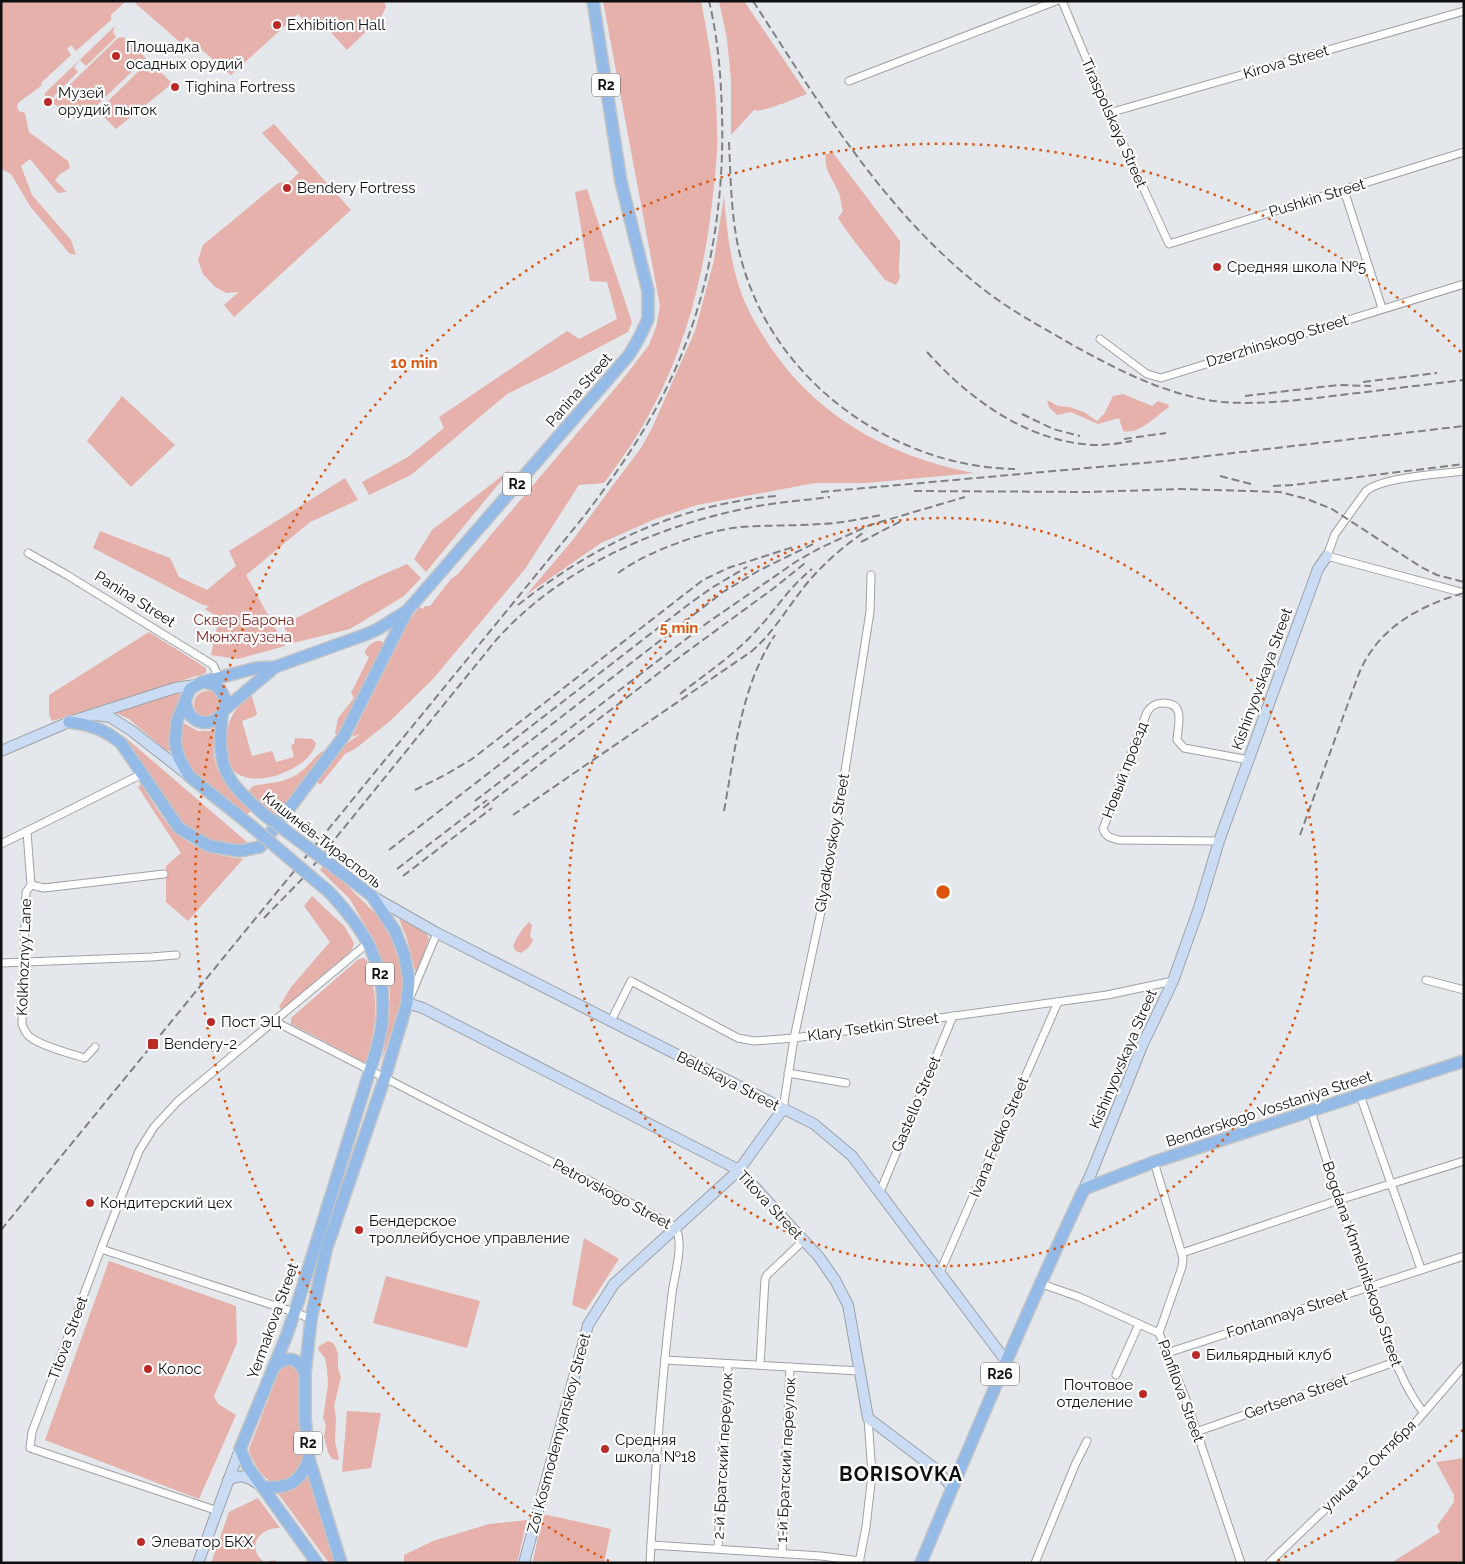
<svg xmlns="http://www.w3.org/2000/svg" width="1465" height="1564" font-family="Raleway,sans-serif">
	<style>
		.green { fill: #e5b1aa }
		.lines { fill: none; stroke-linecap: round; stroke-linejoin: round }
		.street-casing { stroke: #9ea1a5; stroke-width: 9 }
		.secondary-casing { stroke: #9ea1a5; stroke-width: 12 }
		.primary-casing { stroke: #c5c5c6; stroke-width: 14 }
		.street { stroke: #fff; stroke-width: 7 }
		.secondary { stroke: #c9dcf3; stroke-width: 10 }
		.primary { stroke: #94bae7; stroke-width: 11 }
		.rail { stroke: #7f8184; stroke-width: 2; stroke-dasharray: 8 4; stroke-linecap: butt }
		.primary-bridge-casing { stroke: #c5c5c6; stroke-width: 14; stroke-linecap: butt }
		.primary-bridge { stroke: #94bae7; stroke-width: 11 }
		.ring { fill: none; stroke: #dd550c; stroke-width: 2.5; stroke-dasharray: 2.5 5 }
		.poi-dot { fill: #ba2b28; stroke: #fff; stroke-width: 2 }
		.labels { text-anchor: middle; stroke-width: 4.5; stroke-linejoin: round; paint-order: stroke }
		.shield { fill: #fff; stroke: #565758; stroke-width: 1 }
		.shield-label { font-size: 14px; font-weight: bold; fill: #0e0f11 }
		.poi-label { font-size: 15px; fill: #0e0f11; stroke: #fff; text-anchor: start }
		.street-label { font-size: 15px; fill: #0e0f11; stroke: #fff }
		.park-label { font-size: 15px; fill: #862a25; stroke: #fff }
		.district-label { font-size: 20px; font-weight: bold; letter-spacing: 1px; fill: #0e0f11; stroke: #fff }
		.centre { fill: #dd550c; stroke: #fff; stroke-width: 2.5 }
		.ring-label { font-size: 15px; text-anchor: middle; font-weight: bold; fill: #dd550c; stroke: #fff; stroke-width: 4.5; stroke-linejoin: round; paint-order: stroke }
	</style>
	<rect width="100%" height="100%" fill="#e4e7eb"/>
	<g class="green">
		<path d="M1 1H126L111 15V20L76 51 71 45 67 49 71 55 42 82 41 86 18 103 17 107 19 111 25 113 29 132 68 161 70 168 60 174 55 180 67 192 58 193 30 159 21 166 32 195 71 240 76 255 69 253 30 206 11 174 1 169Z"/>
		<path d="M136 1H384L386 7 381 17 347 50 317 17 308 25 298 14 231 75 187 37 181 43 135 3Z"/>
		<path d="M603 1H701C709 43 717 86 717 129 718 148 716 167 714 185 707 260 690 336 655 403 642 430 622 459 604 483L579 485 525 569 432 680 390 721 355 749 345 754 320 785 316 780 342 747 360 734 352 737 405 625 420 607 423 609 425 606H430L451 579 457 575 623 379 649 345 656 327 660 306Z"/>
		<path d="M719 1H744L807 94C796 98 763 113 754 110L731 135V80L727 39Z"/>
		<path d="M115 26 113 32 116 37 86 66 80 60 74 67 78 72 52 98 50 96H45V93Z"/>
		<path d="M123 37 146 58 93 109 89 106 86 107 75 119 53 103V101L118 38Z"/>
		<path d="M149 61 171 82 169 86 116 129 98 111Z"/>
		<path d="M274 124 351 210 234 317 224 305 239 292 226 293 214 286 203 274 198 260 203 245 278 183 289 182 299 173 262 133Z"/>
		<path d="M833 153 900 241C901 254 897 266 900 278L896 285 885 280 851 237 838 218 843 211C841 205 841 197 838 191 833 179 823 169 826 154Z"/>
		<path d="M587 189 632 322 628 332 550 373 507 394 411 475 369 495 362 482 408 457 444 428 439 417 567 331 579 339 617 319 607 282 590 281 575 192Z"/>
		<path d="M724 196C727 233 731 272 747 307 794 402 872 453 974 473L866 483H815L697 505 655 519 601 543 526 595 572 541 611 488 641 448 652 428 695 331 714 260Z"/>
		<path d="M1123 394 1152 406 1158 401 1169 405 1168 408C1155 416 1140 435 1123 431L1119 418 1098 424 1071 412 1057 415 1049 407 1047 400 1058 406 1069 407 1084 412 1097 421 1104 414 1113 396Z"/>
		<path d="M122 396 175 445 131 487 87 441Z"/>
		<path d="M511 469 426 572 414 559 432 530Z"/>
		<path d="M345 478 358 500 310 522 246 575 285 646 238 659 211 655 219 618 205 609 209 606 203 605 93 548 100 531 170 558 179 577 207 590 236 566 229 551Z"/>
		<path d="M407 564 421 578 404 596 350 629 293 643 283 625 366 582Z"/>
		<path d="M149 632 206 668V673L52 721 49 715V695Z"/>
		<path d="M376 641H381L384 644 340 735 335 734 338 718 354 698 351 693 369 657 365 654C365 648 370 644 376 641Z"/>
		<circle cx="207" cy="704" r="13"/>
		<path d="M178 693 182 696 172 751H167L129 719 116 713V712Z"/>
		<path d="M251 694 257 713 255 716 242 721 252 756 272 751 276 762 294 757 291 745 294 744 295 738 312 739 316 743C311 768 259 788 238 774 222 764 224 736 230 721 234 710 242 701 251 694Z"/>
		<path d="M183 723 198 731H214C215 738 213 747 214 755 218 781 233 794 252 809L246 816 186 767 178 737 181 724Z"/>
		<path d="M103 726 126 738 247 842 245 844 238 846 211 841 183 824 124 740Z"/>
		<path d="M323 751 326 755 276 819 251 797 248 792 253 786C271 782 283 784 299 773 308 767 314 757 323 751Z"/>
		<path d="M141 784C150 798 164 822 175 832 195 850 218 856 243 859L188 921 166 902V866L181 853 138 787Z"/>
		<path d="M325 864 379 917 391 939 401 966 403 986 400 1005 382 1060 390 1013V990L384 964 374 940 349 898 320 870Z"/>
		<path d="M312 896 345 927 354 943 352 950 282 1010 279 1007 291 987 330 942 304 906Z"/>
		<path d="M399 919 425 932 429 938 418 974H416L406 936Z"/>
		<path d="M529 922 532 925 530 936 533 941 529 947 521 953 516 951 513 946C517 937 521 930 529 922Z"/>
		<path d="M364 958 367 961C370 971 373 982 374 992 378 1017 372 1039 366 1063L291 1024V1018L354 963 359 959Z"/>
		<path d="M584 1238 619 1259 586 1310 572 1305Z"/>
		<path d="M109 1261 236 1306 237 1343 214 1396 218 1404 236 1415 199 1499 45 1440Z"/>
		<path d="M386 1276 480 1301 467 1348 373 1323Z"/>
		<path d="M328 1341 333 1343 336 1348 338 1354V1368L341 1377 334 1406 336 1417 335 1441 339 1460 332 1459 328 1452 324 1437 326 1425 323 1418 328 1385 327 1368 325 1358 319 1351 318 1347Z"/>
		<path d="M287 1364 293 1366 299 1371C298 1402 299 1432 305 1463 298 1474 281 1486 267 1479 263 1476 260 1471 257 1467 253 1460 250 1456 249 1449L280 1369Z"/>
		<path d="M347 1411 381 1413 371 1468 342 1472Z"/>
		<path d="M1464 1458V1563H1391L1440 1532 1437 1526 1454 1502V1495L1436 1462Z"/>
		<path d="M307 1478 309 1479 337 1563H329L277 1492 296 1486Z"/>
		<path d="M258 1498 280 1528C260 1527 245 1547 264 1562L275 1560 277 1563H211L229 1512Z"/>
		<path d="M543 1514 611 1529 604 1563 533 1561Z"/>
		<path d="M527 1520 517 1563H404V1555L433 1541 489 1524Z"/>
	</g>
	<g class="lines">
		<g class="street-casing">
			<g id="street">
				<path d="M1062 1 1109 113 1169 244 1464 152"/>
				<path d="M849 81 1056 1"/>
				<path d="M1109 113 1464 11"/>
				<path d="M1344 190 1382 308"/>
				<path d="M1100 339 1147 374 1161 378 1464 284"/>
				<path d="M1464 471C1440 474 1383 477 1366 491L1335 534 1327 556 1464 593"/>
				<path d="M28 553 67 575 213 665 219 678"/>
				<path d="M27 832 31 885 26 892 22 1024C24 1029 25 1033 30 1037 41 1046 71 1054 85 1058L95 1047"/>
				<path d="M1219 841 1119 840C1111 838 1106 837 1103 829L1147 712C1151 706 1155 703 1163 703 1186 703 1178 724 1177 740L1184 748 1249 760"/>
				<path d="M1 844 142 774"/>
				<path d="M31 885 44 888 164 874"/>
				<path d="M1 963 151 957 176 955"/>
				<path d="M1426 980 1464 990"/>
				<path d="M411 995 437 933"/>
				<path d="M274 1021 459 1116 590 1181 675 1227C685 1243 674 1276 672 1294 661 1383 655 1473 650 1563"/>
				<path d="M611 1021 631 981 738 1038 754 1041 794 1038 1107 995 1173 981"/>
				<path d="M788 1073 846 1083"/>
				<path d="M1360 1095 1421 1269"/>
				<path d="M783 1109 794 1038 826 888 834 841 870 612 871 575"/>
				<path d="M1311 1111C1333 1179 1353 1249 1379 1316 1391 1350 1401 1383 1423 1412"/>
				<path d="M1154 1162 1183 1258 1182 1267 1159 1333 1185 1397 1241 1563"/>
				<path d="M880 1192 953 1016"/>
				<path d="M101 1249 139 1151 154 1127 178 1101 368 943"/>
				<path d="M1182 1253 1339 1200 1464 1161"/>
				<path d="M940 1272 1058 1002"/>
				<path d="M1039 1283 1079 1297 1159 1333"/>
				<path d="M1167 1353 1464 1256"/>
				<path d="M665 1360 860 1371"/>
				<path d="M760 1365 765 1279 767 1275 803 1241"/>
				<path d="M1116 1375 1139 1324"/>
				<path d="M1196 1432 1395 1362"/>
				<path d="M218 1511 30 1448 32 1432 101 1249 294 1312 311 1319"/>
				<path d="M651 1545 821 1556 860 1561"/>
				<path d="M718 1548 728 1364"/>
				<path d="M782 1553 790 1367"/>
				<path d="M859 1563 866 1527 872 1474 868 1418"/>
				<path d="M1035 1563 1075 1465 1087 1441"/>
				<path d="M1269 1563 1415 1423 1464 1366"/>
			</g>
		</g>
		<g class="secondary-casing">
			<g id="secondary">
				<path d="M96 715 110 717 132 731 188 775"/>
				<path d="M1 751 69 722 175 688 195 685"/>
				<path d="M372 896 437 933 814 1124 852 1156 1006 1361"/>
				<path d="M407 1003 423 1008 739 1170 819 1257 835 1280 848 1305 868 1418 937 1470 951 1486"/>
				<path d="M1084 1189 1093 1169 1142 1046 1173 981 1199 908 1219 841 1318 569 1327 556"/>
				<path d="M228 1480C241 1474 247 1476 258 1484"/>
				<path d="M198 1563 240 1449"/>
				<path d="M524 1563 588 1325 614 1284 739 1170 783 1109"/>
			</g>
		</g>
		<g class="primary-casing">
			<g id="primary">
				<path d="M185 702C192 740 238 718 222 693 218 685 211 683 203 682"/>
				<path d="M224 710 275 667"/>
				<path d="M222 715C217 771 225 780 266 816"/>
				<path d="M69 722C92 725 103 729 121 743L179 828 209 846 239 851 260 847 344 736 406 613"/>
				<path d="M249 824 189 776 179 758 175 743 177 721 190 689 202 682 256 668 275 667 367 634 378 629 407 611 629 355 639 338 648 319V291L621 182 593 1"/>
				<path d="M273 1368C286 1355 298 1356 305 1374"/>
				<path d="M263 1487C288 1489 300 1483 309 1459"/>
				<path d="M317 1563 248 1467 240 1449 286 1337 298 1302 376 1051C378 1041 382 1031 382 1021 388 966 365 930 329 892"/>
				<path d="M341 1563 309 1459 305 1418V1374L311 1319 326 1250 385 1077 407 1003 409 980 404 954 395 931 372 896 342 873"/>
				<path d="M921 1563C973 1437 1026 1312 1084 1189L1154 1162 1464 1061"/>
			</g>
		</g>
		<use href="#street" class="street"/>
		<use href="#secondary" class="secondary"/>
		<use href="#primary" class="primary"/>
		<g class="rail">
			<path d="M753 1C821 106 886 215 987 292 1016 314 1047 330 1078 348 1124 373 1169 396 1222 402 1261 405 1301 400 1341 395 1382 390 1423 385 1464 380"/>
			<path d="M729 142C731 185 731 228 744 269 779 385 896 467 1015 469"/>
			<path d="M927 352C970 400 1030 444 1098 445 1109 445 1121 443 1132 441"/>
			<path d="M1363 382 1437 373"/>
			<path d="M1245 396 1338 385 1371 386"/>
			<path d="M1022 414 1053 429 1080 436"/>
			<path d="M1124 439 1166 433"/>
			<path d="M1220 476 1255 485"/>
			<path d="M1273 486 1293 485 1464 464"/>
			<path d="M914 491 1088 492 1181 489 1280 492 1307 499 1332 509 1421 567 1437 575 1464 582"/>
			<path d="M821 492 1165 461 1464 426"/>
			<path d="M861 542 901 521"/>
			<path d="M618 573C648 551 704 531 740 527 767 525 794 526 821 524 841 523 862 519 881 515"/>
			<path d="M518 605C595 544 678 505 776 496"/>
			<path d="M680 694C705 674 733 656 755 632 775 611 789 587 812 569"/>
			<path d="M503 748 689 604 713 587 747 567"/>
			<path d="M415 790 445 775 472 759 703 580 728 568 793 547"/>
			<path d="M475 801 707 623 797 561 820 548 870 525 965 497"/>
			<path d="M483 808 677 659 774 588 805 563"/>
			<path d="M724 811C735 751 741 686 775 635"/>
			<path d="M513 815 752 651C775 631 789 605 808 582 825 562 845 545 866 531"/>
			<path d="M1300 835 1358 676C1376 629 1418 606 1464 593"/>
			<path d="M389 850 723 592 758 571 813 544"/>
			<path d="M397 869 487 800"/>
			<path d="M403 876 492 808"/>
			<path d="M264 918 305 876 497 639C564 565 661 524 758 506 782 502 806 500 830 497"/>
			<path d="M1 1230 585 515C610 482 634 448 654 412 705 321 725 217 722 114 721 76 718 38 709 1"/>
		</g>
		<g class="primary-bridge-casing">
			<g id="primary-bridge">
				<path d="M266 816 342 873"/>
				<path d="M249 824 329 892"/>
			</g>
		</g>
		<use href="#primary-bridge" class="primary-bridge"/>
	</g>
	<g class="ring">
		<circle cx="943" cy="892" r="374"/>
		<path d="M1463 1430A748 748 0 0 1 1277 1561M609 1561A748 748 0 1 1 1463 354"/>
	</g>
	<g class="poi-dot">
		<circle cx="277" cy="25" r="5"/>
		<circle cx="116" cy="56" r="5"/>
		<circle cx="175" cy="87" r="5"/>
		<circle cx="48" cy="102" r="5"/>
		<circle cx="287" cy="188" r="5"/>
		<circle cx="1217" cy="267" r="5"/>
		<circle cx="211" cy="1022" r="5"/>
		<rect x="147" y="1038" width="12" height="12" rx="2.5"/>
		<circle cx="90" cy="1203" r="5"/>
		<circle cx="359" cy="1230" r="5"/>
		<circle cx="1196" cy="1355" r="5"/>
		<circle cx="148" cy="1369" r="5"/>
		<circle cx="1143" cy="1394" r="5"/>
		<circle cx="605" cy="1449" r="5"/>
		<circle cx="141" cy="1542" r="5"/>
	</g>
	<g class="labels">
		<g class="shield">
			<rect x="592" y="73.5" width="28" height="23" rx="4"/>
			<rect x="503" y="472.5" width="28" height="23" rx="4"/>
			<rect x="366" y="962.5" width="28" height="23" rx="4"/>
			<rect x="981" y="1362.5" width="38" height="23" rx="4"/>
			<rect x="294" y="1431.5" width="28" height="23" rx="4"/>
		</g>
		<g class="shield-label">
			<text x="606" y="90">R2</text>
			<text x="517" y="489">R2</text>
			<text x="380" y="979">R2</text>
			<text x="1000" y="1379">R26</text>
			<text x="308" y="1448">R2</text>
		</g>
		<g class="poi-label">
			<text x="287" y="30">Exhibition Hall</text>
			<text x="126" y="52">Площадка<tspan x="126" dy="17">осадных орудий</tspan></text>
			<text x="185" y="92">Tighina Fortress</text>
			<text x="58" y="98">Музей<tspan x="58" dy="17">орудий пыток</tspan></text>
			<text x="297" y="193">Bendery Fortress</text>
			<text x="1227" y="272">Средняя школа №5</text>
			<text x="221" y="1027">Пост ЭЦ</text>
			<text x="164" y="1049">Bendery-2</text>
			<text x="100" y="1208">Кондитерский цех</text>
			<text x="369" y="1226">Бендерское<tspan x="369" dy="17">троллейбусное управление</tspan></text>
			<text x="1206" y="1360">Бильярдный клуб</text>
			<text x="158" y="1374">Колос</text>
			<text x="1133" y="1390" text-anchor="end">Почтовое<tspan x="1133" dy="17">отделение</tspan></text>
			<text x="615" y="1445">Средняя<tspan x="615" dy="17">школа №18</tspan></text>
			<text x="151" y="1547">Элеватор БКХ</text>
		</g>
		<g class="street-label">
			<text transform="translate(1286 62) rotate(-16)" y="5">Kirova Street</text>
			<text transform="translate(1114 123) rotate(66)" y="5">Tiraspolskaya Street</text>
			<text transform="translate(1317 198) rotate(-17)" y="5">Pushkin Street</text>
			<text transform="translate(1277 341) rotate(-17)" y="5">Dzerzhinskogo Street</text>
			<text transform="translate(579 390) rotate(-49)" y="5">Panina Street</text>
			<text transform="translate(135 599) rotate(32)" y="5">Panina Street</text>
			<text transform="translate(1262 679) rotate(-70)" y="5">Kishinyovskaya Street</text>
			<text transform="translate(1125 770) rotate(-69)" y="5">Новый проезд</text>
			<text transform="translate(322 840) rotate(38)" y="5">Кишинёв-Тирасполь</text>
			<text transform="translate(832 843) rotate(-80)" y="5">Glyadkovskoy Street</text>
			<text transform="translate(24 957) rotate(-88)" y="5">Kolkhoznyy Lane</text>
			<text transform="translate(873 1027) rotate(-8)" y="5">Klary Tsetkin Street</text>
			<text transform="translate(1123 1059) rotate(-67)" y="5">Kishinyovskaya Street</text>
			<text transform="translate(728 1081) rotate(27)" y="5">Beltskaya Street</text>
			<text transform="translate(916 1104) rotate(-67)" y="5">Gastello Street</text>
			<text transform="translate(1269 1109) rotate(-18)" y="5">Benderskogo Vosstaniya Street</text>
			<text transform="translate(999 1137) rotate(-67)" y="5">Ivana Fedko Street</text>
			<text transform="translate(612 1194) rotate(28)" y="5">Petrovskogo Street</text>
			<text transform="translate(770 1205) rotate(47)" y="5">Titova Street</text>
			<text transform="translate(1362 1264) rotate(71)" y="5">Bogdana Khmelnitskogo Street</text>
			<text transform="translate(1287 1314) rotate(-18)" y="5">Fontannaya Street</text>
			<text transform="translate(273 1321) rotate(-70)" y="5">Yermakova Street</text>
			<text transform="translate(68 1338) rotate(-70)" y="5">Titova Street</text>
			<text transform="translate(1181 1391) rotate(70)" y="5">Panfilova Street</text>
			<text transform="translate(1296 1397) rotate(-19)" y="5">Gertsena Street</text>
			<text transform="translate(559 1433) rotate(-75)" y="5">Zoi Kosmodemyanskoy Street</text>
			<text transform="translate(723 1456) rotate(-87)" y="5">2-й Братский переулок</text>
			<text transform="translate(786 1460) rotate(-87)" y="5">1-й Братский переулок</text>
			<text transform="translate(1369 1466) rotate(-44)" y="5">улица 12 Октября</text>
		</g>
		<g class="park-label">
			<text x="244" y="625">Сквер Барона<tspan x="244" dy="17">Мюнхгаузена</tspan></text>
		</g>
		<g class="district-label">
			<text x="901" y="1481">BORISOVKA</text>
		</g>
	</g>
	<circle cx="943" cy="892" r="8" class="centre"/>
	<g class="ring-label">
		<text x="414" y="368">10 min</text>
		<text x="679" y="633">5 min</text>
	</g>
	<rect width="1465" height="1564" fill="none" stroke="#0e0f11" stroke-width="5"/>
</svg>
